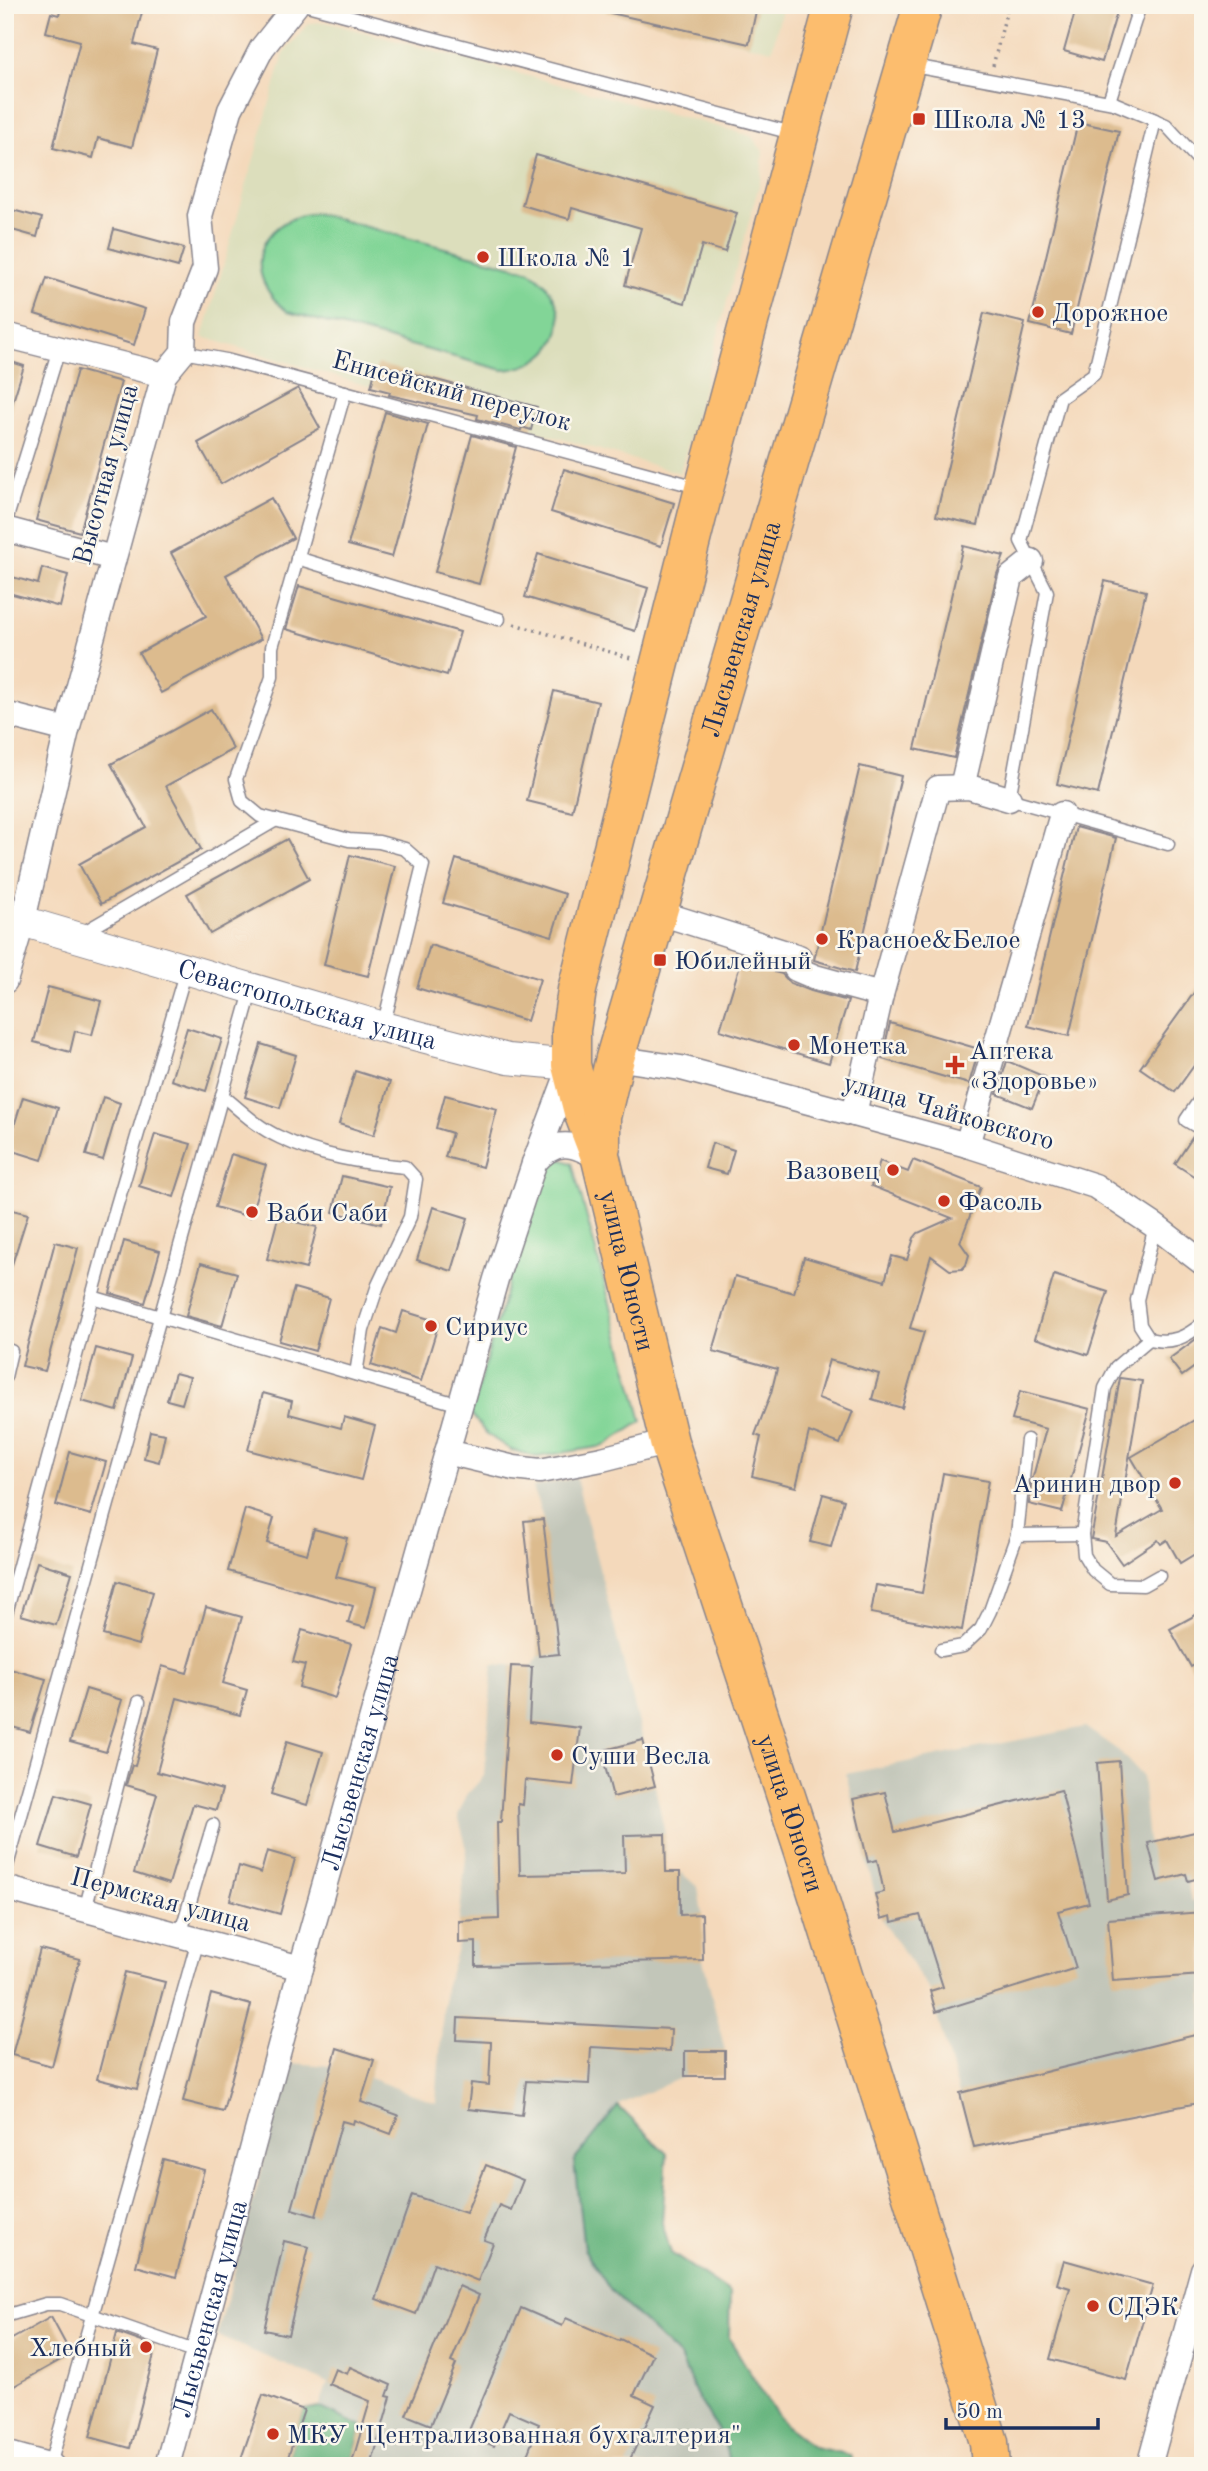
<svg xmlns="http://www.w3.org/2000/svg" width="1208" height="2471" font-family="'Old Standard TT',serif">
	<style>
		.built { fill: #dcdebc }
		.industrial { fill: #c2c6b9 }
		.green { fill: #82d597; stroke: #4e827a; stroke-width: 2 }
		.forest { fill: #69b680; stroke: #42726f; stroke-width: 2 }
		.building { fill: #dcbb8e }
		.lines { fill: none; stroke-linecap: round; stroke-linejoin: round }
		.service-casing { stroke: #88848c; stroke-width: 15 }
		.minor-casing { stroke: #88848c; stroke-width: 27 }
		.tertiary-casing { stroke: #88848c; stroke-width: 32 }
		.primary-casing { stroke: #88848c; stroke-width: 41 }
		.path { stroke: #88848c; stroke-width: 3.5; stroke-dasharray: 2 5; stroke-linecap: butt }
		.service { stroke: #fff; stroke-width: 12 }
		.minor { stroke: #fff; stroke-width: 24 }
		.tertiary { stroke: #fff; stroke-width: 30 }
		.primary { stroke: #fcbd6e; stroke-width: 38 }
		.poi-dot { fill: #c8321e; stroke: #fbf7ec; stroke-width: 2.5 }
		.labels { text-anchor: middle; stroke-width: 5; stroke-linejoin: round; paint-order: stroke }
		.poi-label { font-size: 26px; fill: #1b2f5e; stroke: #fbf7ec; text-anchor: start }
		.street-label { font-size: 26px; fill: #1b2f5e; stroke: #fbf7ec }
	</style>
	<rect width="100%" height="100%" fill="#fbf7ec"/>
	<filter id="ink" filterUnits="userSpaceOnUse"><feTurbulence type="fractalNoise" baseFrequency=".0143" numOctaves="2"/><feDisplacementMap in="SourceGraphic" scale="14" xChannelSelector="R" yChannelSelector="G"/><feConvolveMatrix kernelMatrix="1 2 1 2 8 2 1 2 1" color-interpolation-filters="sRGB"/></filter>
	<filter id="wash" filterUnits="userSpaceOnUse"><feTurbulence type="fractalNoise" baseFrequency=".00686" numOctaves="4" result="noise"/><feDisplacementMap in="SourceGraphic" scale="28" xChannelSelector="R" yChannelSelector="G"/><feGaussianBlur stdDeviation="1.57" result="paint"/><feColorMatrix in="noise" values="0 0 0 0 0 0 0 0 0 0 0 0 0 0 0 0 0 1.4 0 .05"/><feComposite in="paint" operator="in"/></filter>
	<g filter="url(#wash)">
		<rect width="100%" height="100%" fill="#f4d9bb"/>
		<g class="built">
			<path d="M577 5H783L772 50Z"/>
			<path d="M326 22 731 130 751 136 763 151 761 178 680 473 531 430 537 407 377 364 371 387 203 337 284 53 309 23Z"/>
		</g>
		<g class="industrial">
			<path d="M576 1478 655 1786 665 1834 666 1872H680L698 1887 702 1914 703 1960 725 2051V2076H685L618 2105 574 2161 584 2249 611 2291 680 2357 696 2394 724 2441 730 2466H351L362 2427 319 2407 328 2383 217 2336 290 2063 331 2066 337 2048 374 2060 369 2078 436 2103 445 1988 459 1943V1921L467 1849 458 1815 467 1795 484 1776 493 1664 532 1667 539 1656 524 1521 543 1519 533 1487Z"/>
			<path d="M1085 1727 1119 1751 1142 1776 1148 1843 1158 1881 1186 1874 1191 1901 1203 1899V2102L974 2147 930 1991 881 1919 846 1774Z"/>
		</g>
		<g class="green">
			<path d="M315 213 530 271C580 306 564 366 503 370L288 312C240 276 256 219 315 213Z"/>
			<path d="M552 1156 572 1163 642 1421 604 1446 537 1457 511 1450 487 1434 471 1414 540 1169Z"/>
		</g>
		<g class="forest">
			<path d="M618 2106 667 2154 662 2223 671 2253 730 2293 729 2338 766 2399 785 2425 814 2447 851 2455 855 2466H730L724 2441 696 2394 680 2357 611 2291 584 2249 574 2161Z"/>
			<path d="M319 2407 362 2427 351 2466H285L304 2410Z"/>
		</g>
		<g id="blocks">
			<g class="building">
				<path d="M61 5H118L142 12 134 44 157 50 132 147 98 138 93 158 53 148 80 41 46 32 51 13 59 15Z"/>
				<path d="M607 5H731L756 11 749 44 606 12Z"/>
				<path d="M1077 5H1119L1102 62 1064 51Z"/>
				<path d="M1078 122 1119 131 1071 334 1030 324Z"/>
				<path d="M536 155 737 213 725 252 702 245 685 303 625 285 641 228 572 208 569 219 522 205Z"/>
				<path d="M5 208 42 218 37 237 5 228Z"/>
				<path d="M114 229 184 248 178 267 109 248Z"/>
				<path d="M47 278 145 309 134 345 35 314Z"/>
				<path d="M984 313 1025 323 978 525 936 516Z"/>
				<path d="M5 360 24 366 9 414 5 413Z"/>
				<path d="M377 364 537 407 531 430 522 427 521 430 477 419 478 415 389 395 390 392 371 387Z"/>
				<path d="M77 370 121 382 80 532 36 520Z"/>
				<path d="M298 388 320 428 221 484 198 443Z"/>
				<path d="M385 412 428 424 392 557 348 545Z"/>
				<path d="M472 435 516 447 479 584 435 572Z"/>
				<path d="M564 469 674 503 661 546 551 512Z"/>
				<path d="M271 498 293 538 226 575 261 639 161 693 139 653 206 616 171 553Z"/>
				<path d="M963 546 1004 556 997 574 954 758 915 749Z"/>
				<path d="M538 554 648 588 635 631 525 597Z"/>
				<path d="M42 568 68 575 60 607 5 592V575L38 584Z"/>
				<path d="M1105 581 1146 591 1098 794 1057 784Z"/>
				<path d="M299 586 460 632 447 676 286 629Z"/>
				<path d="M554 691 598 702 572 812 527 801Z"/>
				<path d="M211 709 233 749 166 786 201 849 101 904 79 864 146 827 111 764Z"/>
				<path d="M860 766 901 776 855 972 814 960Z"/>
				<path d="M1076 827 1116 838 1069 1036 1028 1026Z"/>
				<path d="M287 839 309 879 210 934 187 894Z"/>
				<path d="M350 855 395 866 368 976 324 965Z"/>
				<path d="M456 859 565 894 552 936 443 903Z"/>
				<path d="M430 945 540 979 527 1021 417 988Z"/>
				<path d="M743 955 776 965 774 972 782 974 790 983 811 991 848 1001 829 1063 720 1030Z"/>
				<path d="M1203 980V1053L1175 1092 1140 1068Z"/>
				<path d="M48 987 101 1001 92 1035 75 1031 70 1052 34 1042Z"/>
				<path d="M890 1023 979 1049 969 1084 882 1059Z"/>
				<path d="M187 1028 222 1039 206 1091 171 1080Z"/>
				<path d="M261 1044 296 1055 280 1108 245 1097Z"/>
				<path d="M1007 1061 1045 1077 1032 1108 997 1094Z"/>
				<path d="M355 1071 390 1082 374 1135 339 1124Z"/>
				<path d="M445 1095 497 1109 482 1167 445 1157 452 1133 436 1128Z"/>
				<path d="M23 1097 58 1108 42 1160 7 1149Z"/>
				<path d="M103 1097 120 1103 103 1160 86 1155Z"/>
				<path d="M155 1134 191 1144 174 1197 139 1186Z"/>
				<path d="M1194 1135 1203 1139V1182L1175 1164Z"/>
				<path d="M712 1143 734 1150 727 1174 705 1168Z"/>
				<path d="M231 1154 266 1165 250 1217 215 1207Z"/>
				<path d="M913 1160 981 1187 960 1242 969 1255 966 1265 962 1269 950 1270 931 1256 910 1328 924 1332 902 1408 872 1399 879 1374 829 1360 818 1398 853 1411 840 1444 809 1432 796 1487 752 1476 761 1437 755 1435 771 1393 777 1369 713 1351 735 1276 794 1293 804 1257 885 1281 892 1256 907 1260 914 1238 918 1233 952 1218 871 1186 880 1161 908 1172Z"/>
				<path d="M342 1176 390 1187 381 1224 333 1212Z"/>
				<path d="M433 1207 468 1218 452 1271 417 1260Z"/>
				<path d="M5 1208 28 1214 9 1274H5Z"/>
				<path d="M278 1218 317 1227 306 1269 267 1259Z"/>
				<path d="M124 1241 160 1251 145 1303 110 1293Z"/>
				<path d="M55 1242 78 1248 45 1371 22 1366Z"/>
				<path d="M201 1263 237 1273 222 1326 186 1316Z"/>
				<path d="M1054 1275 1108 1292 1088 1355 1035 1338Z"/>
				<path d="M294 1288 329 1298 315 1351 279 1341Z"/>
				<path d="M403 1311 439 1322 421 1381 371 1365 382 1328 396 1333Z"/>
				<path d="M1203 1334V1361L1182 1376 1169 1359Z"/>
				<path d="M96 1348 132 1358 117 1411 82 1401Z"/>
				<path d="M175 1373 190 1377 182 1404 167 1400Z"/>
				<path d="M1120 1378 1142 1381 1116 1536 1162 1509 1131 1457 1203 1415V1549L1180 1563 1167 1540 1161 1544 1158 1540 1122 1564 1106 1542 1091 1539Z"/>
				<path d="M1020 1391 1090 1409 1062 1512 1029 1504 1031 1484 1046 1429 1012 1420Z"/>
				<path d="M263 1393 292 1401 289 1414 341 1428 344 1417 375 1426 361 1480 248 1450Z"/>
				<path d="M150 1431 165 1434 159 1462 144 1458Z"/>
				<path d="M70 1452 106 1462 91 1515 56 1505Z"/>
				<path d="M943 1473 988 1481 962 1630 871 1613 876 1585 922 1593Z"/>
				<path d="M823 1494 844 1500 831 1547 810 1542Z"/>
				<path d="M245 1509 274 1518 267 1543 307 1554 314 1529 347 1538 336 1577 376 1587 366 1628 348 1623 353 1606 228 1571Z"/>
				<path d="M543 1519 559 1654 539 1656 524 1521Z"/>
				<path d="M37 1562 72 1573 56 1625 21 1615Z"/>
				<path d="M117 1581 153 1592 138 1645 103 1635Z"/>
				<path d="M206 1607 242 1617 223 1683 247 1690 240 1715 177 1698 157 1772 222 1790 216 1810 193 1804 169 1884 134 1873 157 1794 126 1785 132 1765 135 1766 162 1666 187 1673Z"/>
				<path d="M1203 1611V1661L1191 1667 1170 1629Z"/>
				<path d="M302 1630 351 1644 335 1698 299 1687 305 1665 293 1662Z"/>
				<path d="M511 1666 532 1667 529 1722 580 1728 573 1785 525 1780 523 1805 518 1804 520 1875 625 1873 624 1835 665 1834 666 1872H680V1915L702 1914 703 1960 476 1966V1942L459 1943V1921L499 1919 497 1822H501Z"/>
				<path d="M10 1669 46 1679 30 1732 5 1725V1685Z"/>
				<path d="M86 1689 122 1700 106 1752 70 1742Z"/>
				<path d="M643 1740 655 1786 613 1797 601 1751Z"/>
				<path d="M287 1741 323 1752 307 1805 271 1794Z"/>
				<path d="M1119 1761 1128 1895 1107 1900 1097 1763Z"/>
				<path d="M1061 1790 1089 1903 1058 1911 1076 1968 936 2012 930 1991 943 1987 920 1915 892 1922 891 1916 881 1919 875 1894 884 1892 877 1860 868 1862 853 1799 885 1792 895 1832Z"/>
				<path d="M56 1794 91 1804 76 1857 40 1846Z"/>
				<path d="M1203 1830V1877L1188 1881 1186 1874 1158 1881 1148 1843Z"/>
				<path d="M267 1851 295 1859 280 1914 230 1900 239 1866 261 1873Z"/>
				<path d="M1203 1912V1975L1113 1981 1108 1919Z"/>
				<path d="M40 1949 80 1959 52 2066 12 2055Z"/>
				<path d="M125 1972 165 1982 137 2089 97 2079Z"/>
				<path d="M211 1994 251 2005 223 2111 183 2101Z"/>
				<path d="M458 2018 671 2029 670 2051 591 2047 589 2084 526 2081 522 2115 468 2109 471 2083 489 2085 491 2042 457 2040Z"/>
				<path d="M1203 2033V2102L974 2147 960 2093Z"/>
				<path d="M337 2048 374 2060 361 2102 398 2115 391 2134 354 2120 353 2124 342 2121 316 2216 292 2209Z"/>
				<rect x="685" y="2051" width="40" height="25"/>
				<path d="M163 2159 204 2170 176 2277 136 2266Z"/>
				<path d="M486 2165 523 2180 511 2210 499 2205 484 2240 493 2243 478 2281 434 2263 416 2314 376 2299 412 2195 466 2213Z"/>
				<path d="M284 2241 309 2247 288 2335 264 2330Z"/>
				<path d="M1064 2260 1153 2285 1126 2380 1050 2359 1070 2288 1057 2284Z"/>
				<path d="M459 2286 479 2295 451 2362 456 2364 431 2425 406 2415Z"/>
				<path d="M521 2308 562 2326 566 2318 619 2341 620 2339 653 2355 634 2395 655 2405 627 2466H523L539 2424 509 2411 494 2446 467 2435Z"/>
				<path d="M51 2317 71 2354 5 2391V2343Z"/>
				<path d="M117 2333 156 2347 130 2448 90 2437Z"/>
				<path d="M350 2367 391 2385 387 2396 391 2397 371 2466H351L370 2401 329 2384 335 2369 347 2374Z"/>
				<path d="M263 2395 304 2410 285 2466H260L241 2459Z"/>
			</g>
		</g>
	</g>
	<g filter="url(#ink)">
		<use href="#blocks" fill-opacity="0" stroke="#88848c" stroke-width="2"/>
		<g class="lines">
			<g class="service-casing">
				<g id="service">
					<path d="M307 5 796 134"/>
					<path d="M1140 5 1109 101 1155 120 1094 374 1060 398 1021 541 1047 592 1009 799 1168 844"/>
					<path d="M908 65 1114 103"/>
					<path d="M1150 118 1166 125 1203 165"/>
					<path d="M183 352 226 360 701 488"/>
					<path d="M345 392 272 647V677L236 779 242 801 260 816 349 840 379 842 405 849 423 865 383 1027"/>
					<path d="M5 524 59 349"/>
					<path d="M297 558 499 619"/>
					<path d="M81 934 276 820"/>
					<path d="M222 1095C240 1110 257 1127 279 1137 318 1156 362 1163 405 1167L416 1179 410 1217 378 1285 363 1330 356 1374"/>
					<path d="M1203 1095 1186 1120 1203 1130"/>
					<path d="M1155 1226 1137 1300 1140 1325 1149 1339C1172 1344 1185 1338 1203 1323"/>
					<path d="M92 1297 460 1405"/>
					<path d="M1149 1339 1116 1367 1105 1388 1082 1534 1084 1555 1093 1570 1110 1584 1143 1585 1159 1576"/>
					<path d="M5 1377 11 1351"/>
					<path d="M1017 1535 1082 1534"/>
					<path d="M5 1617 116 1208 186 970"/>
					<path d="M941 1650 963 1646 981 1629 990 1611 1017 1535 1027 1440"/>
					<path d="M5 1873 252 988"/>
					<path d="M85 1910 139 1702"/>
					<path d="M180 1935 213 1825"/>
					<path d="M5 2316 46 2304H60L197 2352"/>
					<path d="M50 2465 198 1940"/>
				</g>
			</g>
			<g class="minor-casing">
				<g id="minor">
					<path d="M5 335 164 375"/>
					<path d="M5 529 113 558"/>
					<path d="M5 714 67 730"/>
					<path d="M962 787 1011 577 1031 561"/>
					<path d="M657 912 799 957 796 969 815 977 881 995 854 1114"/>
					<path d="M5 981 23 920 67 730 164 375 183 352 184 322 205 268 200 216 230 110 262 48 296 5"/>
					<path d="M881 995 938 788 969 787 1009 799"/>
					<path d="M615 1058 681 1068 854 1114 967 1145 1095 1186 1155 1226 1203 1263"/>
					<path d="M967 1145 1062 814"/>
					<path d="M534 1163C556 1137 574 1143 601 1159"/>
					<path d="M447 1452 514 1468 540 1471 602 1459 669 1442"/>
					<path d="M5 1888 301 1968"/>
					<path d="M5 2453 52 2466"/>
					<path id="s1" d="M167 2466 301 1968 496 1279 534 1164 571 1065"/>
					<path d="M1149 2466 1203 2270"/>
				</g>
			</g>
			<g class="tertiary-casing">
				<g id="tertiary">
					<path id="s2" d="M5 916 383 1027 508 1059 571 1065"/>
				</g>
			</g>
			<g class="primary-casing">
				<g id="primary">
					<path id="s3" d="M834 5 704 489 577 990 571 1030V1065L583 1112 601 1159 669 1442 804 1851 989 2442 991 2466"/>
					<path id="s4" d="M601 1146V1117L615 1058 923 5"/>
				</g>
			</g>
			<g class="path">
				<path d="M993 66 1008 5"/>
				<path d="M514 624 631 658"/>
			</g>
			<use href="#service" class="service"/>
			<use href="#minor" class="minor"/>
			<use href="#tertiary" class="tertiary"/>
			<use href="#primary" class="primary"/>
		</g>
	</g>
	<g class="poi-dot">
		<rect x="912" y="112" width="14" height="14" rx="3.5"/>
		<circle cx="483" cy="257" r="7"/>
		<circle cx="1038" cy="312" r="7"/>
		<circle cx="822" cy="939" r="7"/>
		<rect x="653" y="953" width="14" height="14" rx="3.5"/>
		<circle cx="794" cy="1045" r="7"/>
		<path d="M951.5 1054.5h7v7h7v7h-7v7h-7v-7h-7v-7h7z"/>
		<circle cx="893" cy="1170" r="7"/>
		<circle cx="944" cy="1201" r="7"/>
		<circle cx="252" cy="1212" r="7"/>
		<circle cx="431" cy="1326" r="7"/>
		<circle cx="1175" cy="1483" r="7"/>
		<circle cx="557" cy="1755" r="7"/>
		<circle cx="1093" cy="2306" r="7"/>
		<circle cx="146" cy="2347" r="7"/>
		<circle cx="273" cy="2434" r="7"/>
	</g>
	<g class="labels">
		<g class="poi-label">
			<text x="933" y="128">Школа № 13</text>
			<text x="497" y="266">Школа № 1</text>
			<text x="1052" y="321">Дорожное</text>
			<text x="836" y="948">Красное&amp;Белое</text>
			<text x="674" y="969">Юбилейный</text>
			<text x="808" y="1054">Монетка</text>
			<text x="969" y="1059">Аптека<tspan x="969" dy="30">«Здоровье»</tspan></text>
			<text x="879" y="1179" text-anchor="end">Вазовец</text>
			<text x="958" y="1210">Фасоль</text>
			<text x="266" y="1221">Ваби Саби</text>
			<text x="445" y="1335">Сириус</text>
			<text x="1161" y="1492" text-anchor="end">Аринин двор</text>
			<text x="571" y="1764">Суши Весла</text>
			<text x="1107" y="2315">СДЭК</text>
			<text x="132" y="2356" text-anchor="end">Хлебный</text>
			<text x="287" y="2443">МКУ "Централизованная бухгалтерия"</text>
		</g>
		<g class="street-label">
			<text transform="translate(452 390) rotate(15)" y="9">Енисейский переулок</text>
			<text transform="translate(105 474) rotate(-75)" y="9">Высотная улица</text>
			<text dy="9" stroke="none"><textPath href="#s4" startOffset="537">Лысьвенская улица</textPath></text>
			<text dy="9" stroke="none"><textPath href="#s2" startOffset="315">Севастопольская улица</textPath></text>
			<text transform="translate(949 1111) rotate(16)" y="9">улица Чайковского</text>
			<text dy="9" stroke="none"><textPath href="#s3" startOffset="1307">улица Юности</textPath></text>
			<text dy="9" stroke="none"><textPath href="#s1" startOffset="730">Лысьвенская улица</textPath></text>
			<text dy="9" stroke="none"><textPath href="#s3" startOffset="1874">улица Юности</textPath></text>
			<text transform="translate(161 1899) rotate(15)" y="9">Пермская улица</text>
			<text dy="9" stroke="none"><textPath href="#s1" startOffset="163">Лысьвенская улица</textPath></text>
		</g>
	</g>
	<rect width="1208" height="2471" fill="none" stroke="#fbf7ec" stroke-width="28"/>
	<path d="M946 2418v10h152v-10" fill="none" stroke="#1b2f5e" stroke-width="3.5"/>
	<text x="956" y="2418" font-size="21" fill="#1b2f5e" stroke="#fbf7ec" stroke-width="5" paint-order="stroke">50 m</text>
</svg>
